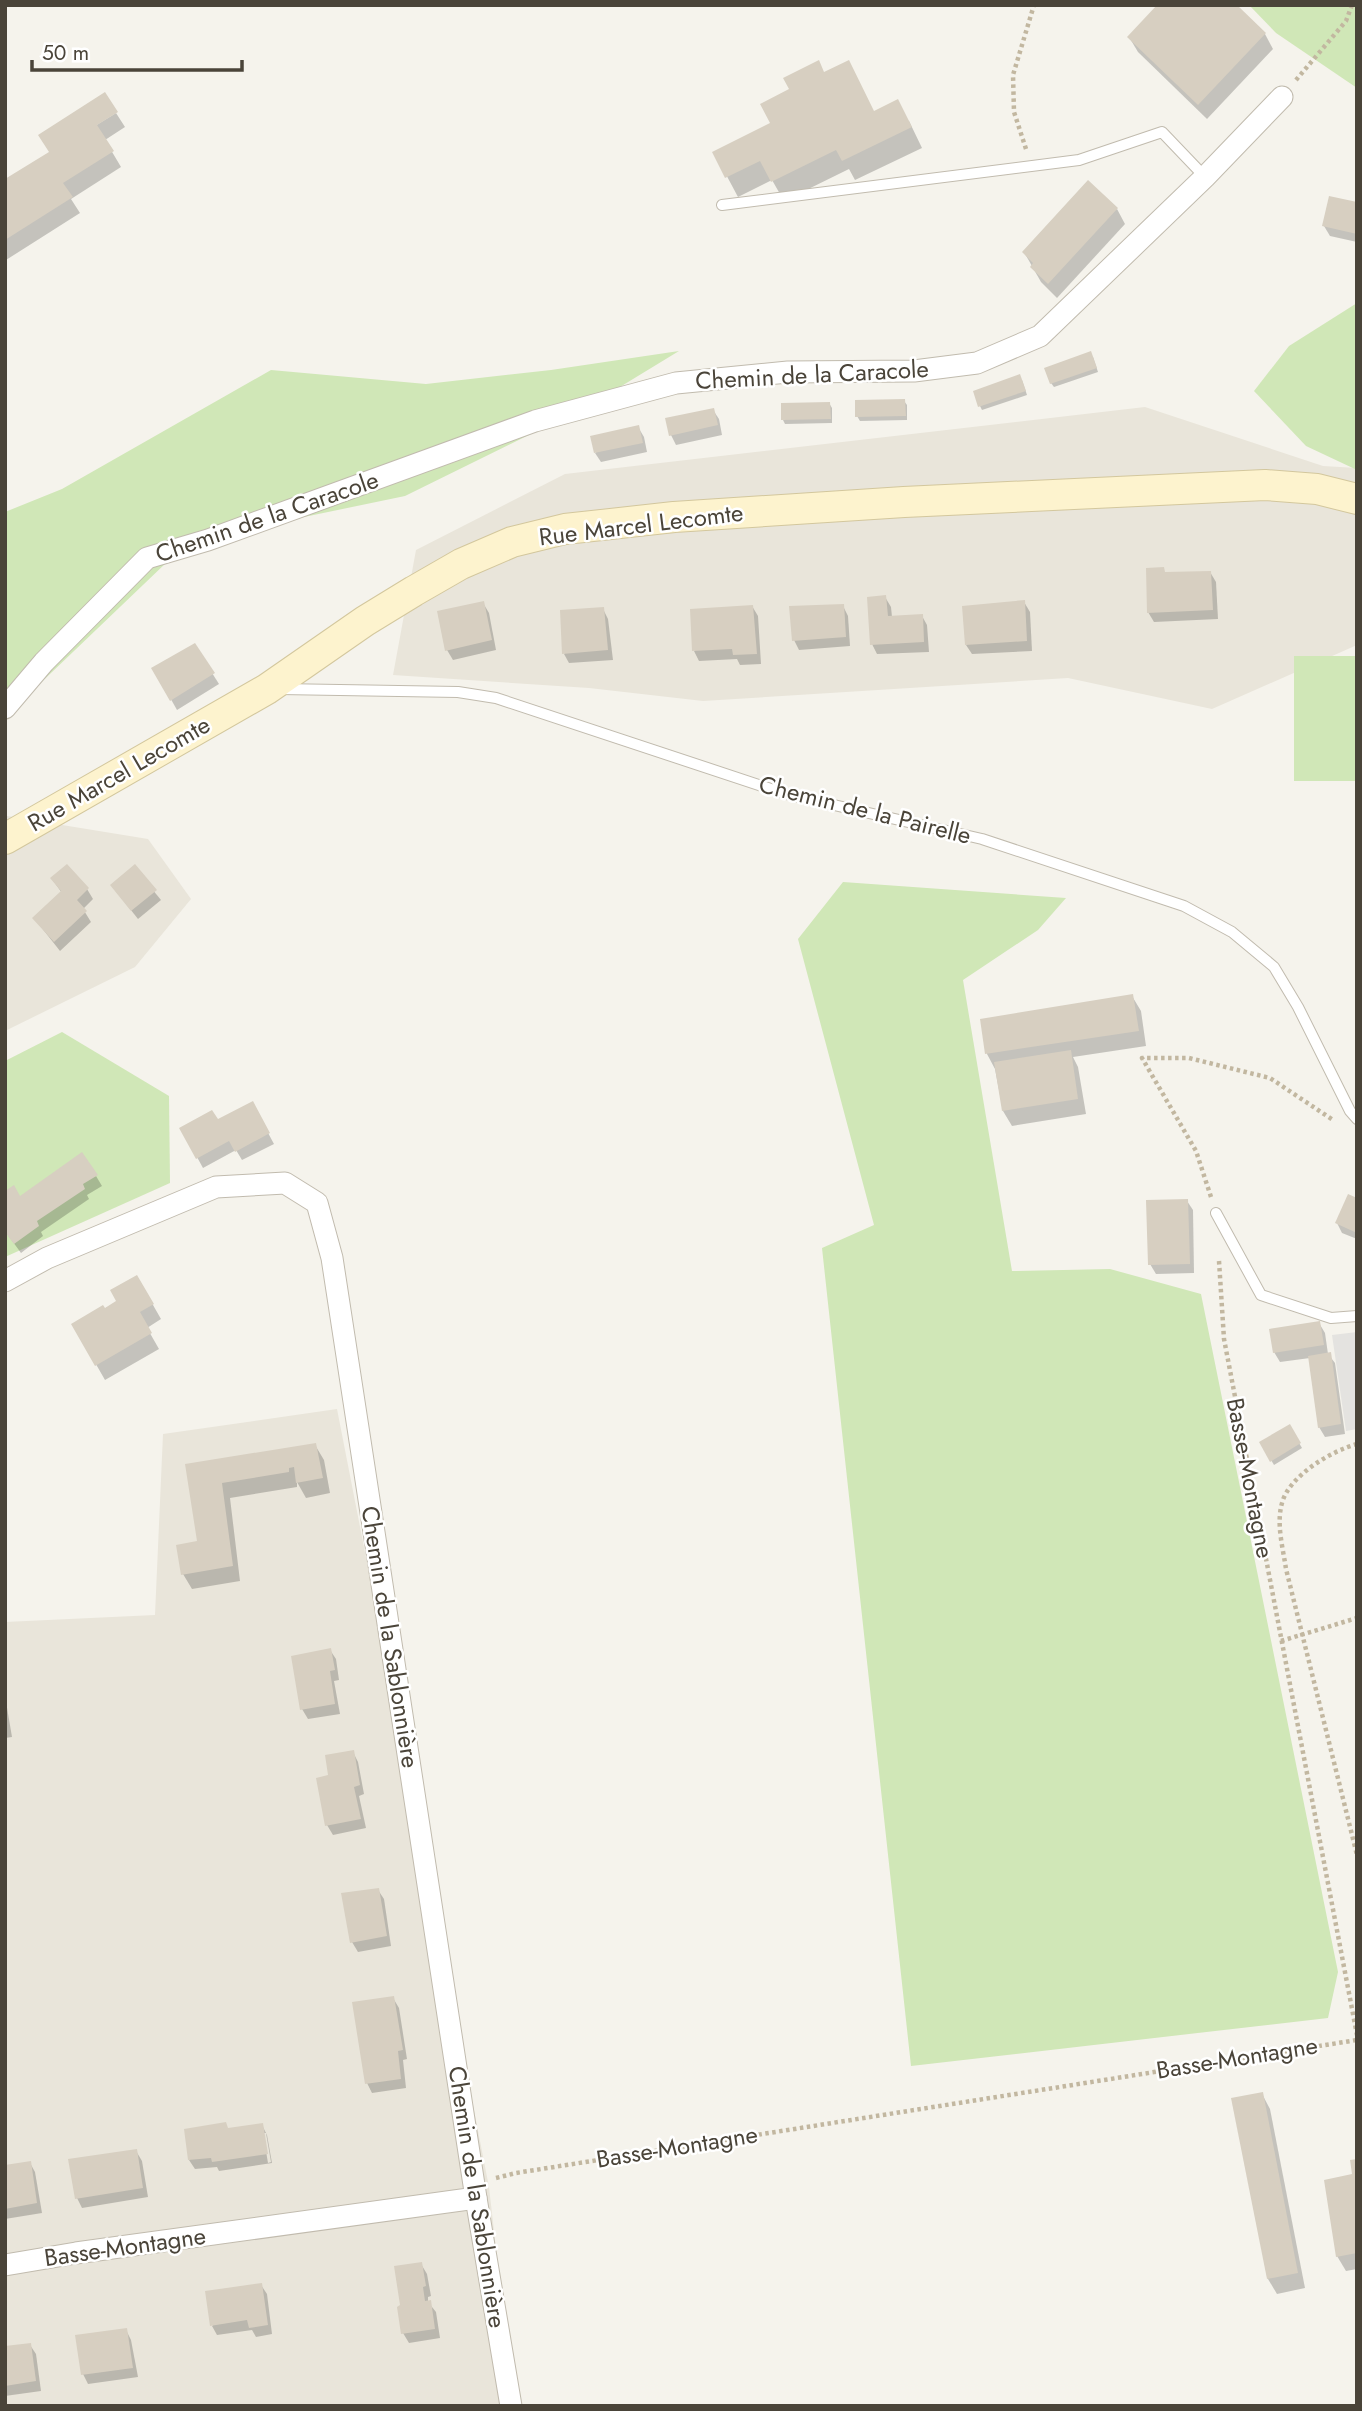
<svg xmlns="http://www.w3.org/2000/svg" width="1362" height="2411" font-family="Jost,sans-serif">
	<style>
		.residential { fill: #e9e5da }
		.green { fill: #d0e7b7 }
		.parking { fill: #e4e3e0 }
		.shadow { fill: #0003; fill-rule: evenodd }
		.building { fill: #d7cfc1 }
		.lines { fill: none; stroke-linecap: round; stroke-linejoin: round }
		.lane-casing { stroke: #c1bbae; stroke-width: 12 }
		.street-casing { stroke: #c1bbae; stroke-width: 23 }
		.secondary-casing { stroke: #d3c79d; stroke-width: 32 }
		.path { stroke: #c2b7a0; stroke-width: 4.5; stroke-dasharray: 3.5 3.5; stroke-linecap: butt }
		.lane { stroke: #fff; stroke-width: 10 }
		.street { stroke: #fff; stroke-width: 21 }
		.secondary { stroke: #fdf3ce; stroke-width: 30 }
		.labels { text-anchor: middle; stroke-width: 5; stroke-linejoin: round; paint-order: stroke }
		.street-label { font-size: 24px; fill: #4a4439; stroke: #fff }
	</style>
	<rect width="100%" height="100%" fill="#f5f3ec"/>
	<g class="residential">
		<path d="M1145 407 1323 466 1357 468V645L1212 709 1068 678 703 701 589 688 393 675 416 550 565 474Z"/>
		<path d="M7 816 148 839 191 899 135 967 5 1031V817Z"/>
		<path d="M337 1409 489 2187 514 2406H5V1622L155 1615 163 1434Z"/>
	</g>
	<g class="green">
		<path d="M1249 5H1357V88L1276 33Z"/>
		<path d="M1357 303V470L1306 446 1254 391 1289 346Z"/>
		<path d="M679 351 592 404 405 496 304 517 167 562 5 717V512L62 489 271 370 426 384 551 370Z"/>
		<path d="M1294 656H1357L1356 781H1294Z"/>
		<path d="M843 882 1066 898 1038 930 963 980 1012 1271 1110 1269 1201 1294 1338 1972 1328 2018 911 2066 822 1248 874 1225 798 939Z"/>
		<path d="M62 1032 169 1096 170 1183 5 1257V1061Z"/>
	</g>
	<path class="parking" d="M1357 1332V1429L1346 1431 1332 1335Z"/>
	<g class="shadow">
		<path d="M1234 5 1265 34 1273 49 1207 119 1138 52 1129 37Z"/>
		<path d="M825 74 874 112 909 121 922 148 855 180 849 169 784 201 772 180 738 197 714 152 772 124Z"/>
		<path d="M116 113 125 127 105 140 121 167 71 199 80 213 6 260 5 213 51 153Z"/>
		<path d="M1357 204V242L1330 236 1324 226Z"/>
		<path d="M1117 209 1125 224 1057 298 1041 282 1024 252Z"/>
		<path d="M1093 357 1098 372 1054 387 1051 383Z"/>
		<path d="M1022 380 1027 395 982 410 980 406Z"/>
		<path d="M904 401 907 405V420L860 421 857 416Z"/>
		<path d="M829 403 832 408V423L785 424 783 420Z"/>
		<path d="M713 410 719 419 722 435 676 445 671 435Z"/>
		<path d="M638 427 644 437 647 452 601 462 595 453Z"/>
		<path d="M1210 572 1216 582 1218 619 1154 622 1148 612Z"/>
		<path d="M885 597 891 607 892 617 922 616 927 625 929 652 877 654 872 644Z"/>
		<path d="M1024 602 1030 612 1032 651 972 654 966 645Z"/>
		<path d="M483 603 489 613 496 650 453 660 447 650Z"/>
		<path d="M752 606 758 616 761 664 740 665 737 659 699 661 694 651Z"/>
		<path d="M843 606 848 616 850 646 799 650 794 640Z"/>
		<path d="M603 609 608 619 613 660 569 663 564 654Z"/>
		<path d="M195 646 219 684 177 710 154 669Z"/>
		<path d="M134 867 161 900 138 919 112 886Z"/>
		<path d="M52 879 87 889 93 899 83 909 91 922 60 951 34 918 62 893Z"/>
		<path d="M1132 996 1141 1011 1146 1046 1073 1057 1078 1067 1086 1114 1012 1126 1003 1111 995 1069 987 1054 982 1020Z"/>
		<path d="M252 1103 274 1144 242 1160 236 1150 203 1168 181 1128 218 1122Z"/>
		<path d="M96 1176 102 1186 87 1195 89 1199 41 1232 43 1236 21 1253 5 1231 20 1198Z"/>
		<path d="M1357 1200V1239L1342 1233 1337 1223Z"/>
		<path d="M1187 1201 1193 1210 1194 1273 1156 1274 1150 1264Z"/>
		<path d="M137 1277 161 1319 147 1328 159 1349 105 1380 73 1324 118 1302Z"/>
		<path d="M1319 1323 1325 1333 1328 1354 1335 1363 1345 1434 1325 1437 1319 1427 1310 1358 1280 1362 1274 1352Z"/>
		<path d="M1289 1426 1302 1448 1274 1465 1261 1443Z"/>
		<path d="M315 1445 324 1460 330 1493 306 1498 297 1482V1487L230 1498 240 1581 192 1589 183 1574 199 1542 187 1466Z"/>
		<path d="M330 1650 336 1659 339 1680 334 1681 340 1714 308 1719 302 1709Z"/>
		<path d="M5 1696 12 1737 5 1738Z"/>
		<path d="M353 1752 358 1762 364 1794 359 1796 366 1828 333 1835 327 1825 330 1777Z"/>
		<path d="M378 1890 384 1899 391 1946 358 1952 352 1942Z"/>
		<path d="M393 1998 399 2008 407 2059 403 2060 406 2088 372 2093 367 2083Z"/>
		<path d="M1262 2094 1270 2109 1305 2288 1277 2294 1268 2279Z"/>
		<path d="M262 2125 267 2135 272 2163 219 2171 217 2167 195 2169 189 2160 229 2130ZM263 2133H266L271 2162 268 2163Z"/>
		<path d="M136 2151 142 2161 148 2197 82 2208 77 2198Z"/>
		<path d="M1357 2161V2269L1346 2271 1337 2256Z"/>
		<path d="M30 2163 35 2172 42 2213 5 2219V2166Z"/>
		<path d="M421 2264 427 2274 431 2296 428 2297V2302L436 2312 440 2338 409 2343 403 2333 402 2306Z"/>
		<path d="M261 2285 267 2294 272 2334 256 2337 252 2330 217 2335 212 2326Z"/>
		<path d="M126 2330 131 2340 138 2377 88 2384 83 2374Z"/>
		<path d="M30 2345 36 2354 41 2391 5 2396V2348Z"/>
	</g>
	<g class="building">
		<path d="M1157 5H1237L1266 33 1198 105 1127 37Z"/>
		<path d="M819 60 824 72 849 60 874 111 898 99 912 127 842 161 836 150 771 182 760 161 725 178 712 152 770 123 760 104 789 89 783 78Z"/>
		<path d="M105 92 118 112 97 125 114 151 63 183 73 197 5 240V179L49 152 38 135Z"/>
		<path d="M1088 180 1118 208 1048 284 1030 267 1033 263 1022 252Z"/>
		<path d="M1329 196 1357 202V234L1322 226Z"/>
		<path d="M1091 351 1097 368 1050 384 1044 368Z"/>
		<path d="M1020 374 1026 391 978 407 973 391Z"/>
		<path d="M905 399 906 416 855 417V400Z"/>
		<path d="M830 402 831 419 781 420V403Z"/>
		<path d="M714 408 718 425 669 436 665 418Z"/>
		<path d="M639 425 643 443 594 453 590 436Z"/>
		<path d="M1164 567 1165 572 1211 571 1213 610 1147 613 1146 568Z"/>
		<path d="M886 595 888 616 923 614 924 642 870 645 867 597Z"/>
		<path d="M1025 600 1027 641 965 645 962 606Z"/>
		<path d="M484 601 492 640 445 651 437 611Z"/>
		<path d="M844 604 846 637 792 641 789 606Z"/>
		<path d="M753 605 757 654 733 655 732 649 692 651 690 609Z"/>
		<path d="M604 607 608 650 562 654 560 610Z"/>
		<path d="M195 643 215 673 170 701 151 668Z"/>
		<path d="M67 864 89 888 77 900 87 911 54 942 32 918 61 891 50 878Z"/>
		<path d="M135 864 157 890 131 911 110 885Z"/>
		<path d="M1133 994 1139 1031 985 1054 980 1019Z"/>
		<path d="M1071 1050 1078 1099 1002 1111 994 1062Z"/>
		<path d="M253 1101 270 1133 235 1152 229 1141 196 1159 179 1128 212 1110 218 1119Z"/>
		<path d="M82 1152 98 1175 83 1184 85 1189 37 1221 39 1226 14 1244 5 1232V1191L14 1185 20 1196Z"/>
		<path d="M1348 1194 1357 1198V1233L1335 1223Z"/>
		<path d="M1188 1199 1190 1264 1148 1265 1146 1200Z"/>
		<path d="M137 1275 154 1304 140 1312 152 1333 95 1366 71 1324 103 1305 105 1308 116 1301 110 1290Z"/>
		<path d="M1320 1321 1324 1345 1273 1353 1269 1329Z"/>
		<path d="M1331 1352 1341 1424 1318 1428 1308 1356Z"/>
		<path d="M1290 1424 1301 1443 1270 1462 1259 1442Z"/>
		<path d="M316 1443 323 1478 296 1483 294 1467 289 1468V1472L222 1483 233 1566 181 1575 176 1545 197 1541 185 1464Z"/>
		<path d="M331 1648 335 1670 330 1671 335 1704 300 1710 291 1656Z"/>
		<path d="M354 1750 360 1785 354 1787 361 1819 325 1826 316 1778 328 1775 325 1755Z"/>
		<path d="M379 1888 387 1936 350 1943 341 1893Z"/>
		<path d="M394 1996 403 2050 398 2051 401 2079 365 2084 352 2002Z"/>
		<path d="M1263 2092 1298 2273 1267 2279 1231 2098Z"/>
		<path d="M226 2122 228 2128 263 2123 268 2154 212 2162 211 2158 188 2160 184 2129Z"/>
		<path d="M137 2149 143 2188 75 2199 68 2159Z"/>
		<path d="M1357 2159V2253L1336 2257 1324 2180 1352 2174 1350 2160Z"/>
		<path d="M31 2161 37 2203 5 2209V2165Z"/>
		<path d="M422 2262 426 2286 423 2287 425 2301 431 2300 435 2329 401 2334 397 2307 400 2305 394 2266Z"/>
		<path d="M262 2283 268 2325 249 2328 247 2320 210 2326 205 2291Z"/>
		<path d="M127 2328 133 2368 81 2375 75 2335Z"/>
		<path d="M31 2343 36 2381 5 2386V2346Z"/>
	</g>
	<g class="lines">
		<g class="lane-casing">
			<g id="lane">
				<path d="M722 205 1079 160 1162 132 1205 177"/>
				<path d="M280 689 458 692 496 698 786 794 982 839 1184 906 1232 932 1274 967 1298 1007 1350 1111 1357 1119"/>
				<path d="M1216 1213 1261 1295 1331 1318 1357 1316"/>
			</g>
		</g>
		<g class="street-casing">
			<g id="street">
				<path d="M5 708 44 662 147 558 208 540 535 421 676 383 788 372 914 371 977 363 1040 336 1205 177 1282 97"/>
				<path d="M5 1281 47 1258 216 1187 285 1183 317 1203 332 1258 476 2198 511 2406"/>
				<path d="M5 2265 76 2253 476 2198"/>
			</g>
		</g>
		<g class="secondary-casing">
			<path id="secondary" d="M5 839 267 689 365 621 414 591 461 564 512 542 565 529 674 517 904 502 1265 485 1317 489 1357 499"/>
		</g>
		<g class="path">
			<path d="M1296 80 1346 21 1352 5"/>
			<path d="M1026 149 1014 112 1013 75 1034 5"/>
			<path d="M1211 1197 1196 1151 1142 1058H1189L1270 1078 1333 1120"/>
			<path d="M1219 1261 1224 1339 1357 2035"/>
			<path d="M1357 1444C1331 1451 1289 1476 1282 1503 1276 1524 1283 1548 1286 1569L1357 1855"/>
			<path d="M1281 1641 1357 1618"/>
			<path d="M496 2178 516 2173 1357 2040"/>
		</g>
		<use href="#lane" class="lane"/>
		<use href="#street" class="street"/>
		<use href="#secondary" class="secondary"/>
	</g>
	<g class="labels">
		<g class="street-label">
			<text transform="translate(812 375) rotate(-3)" y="8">Chemin de la Caracole</text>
			<text transform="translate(267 517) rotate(-19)" y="8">Chemin de la Caracole</text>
			<text transform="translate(641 525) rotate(-7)" y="8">Rue Marcel Lecomte</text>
			<text transform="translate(119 774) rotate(-30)" y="8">Rue Marcel Lecomte</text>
			<text transform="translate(865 810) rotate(14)" y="8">Chemin de la Pairelle</text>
			<text transform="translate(1250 1478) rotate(79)" y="8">Basse-Montagne</text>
			<text transform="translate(390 1637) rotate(81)" y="8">Chemin de la Sablonnière</text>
			<text transform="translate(1237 2058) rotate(-9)" y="8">Basse-Montagne</text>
			<text transform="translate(677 2147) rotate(-9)" y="8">Basse-Montagne</text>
			<text transform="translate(477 2197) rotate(81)" y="8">Chemin de la Sablonnière</text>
			<text transform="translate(125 2247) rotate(-8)" y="8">Basse-Montagne</text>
		</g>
	</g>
	<rect width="1362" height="2411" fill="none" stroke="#4a4439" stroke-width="14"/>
	<path d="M32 60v10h210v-10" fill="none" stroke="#4a4439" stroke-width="3.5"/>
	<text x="42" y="60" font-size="21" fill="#4a4439" stroke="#ffffff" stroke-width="5" paint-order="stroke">50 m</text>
</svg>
